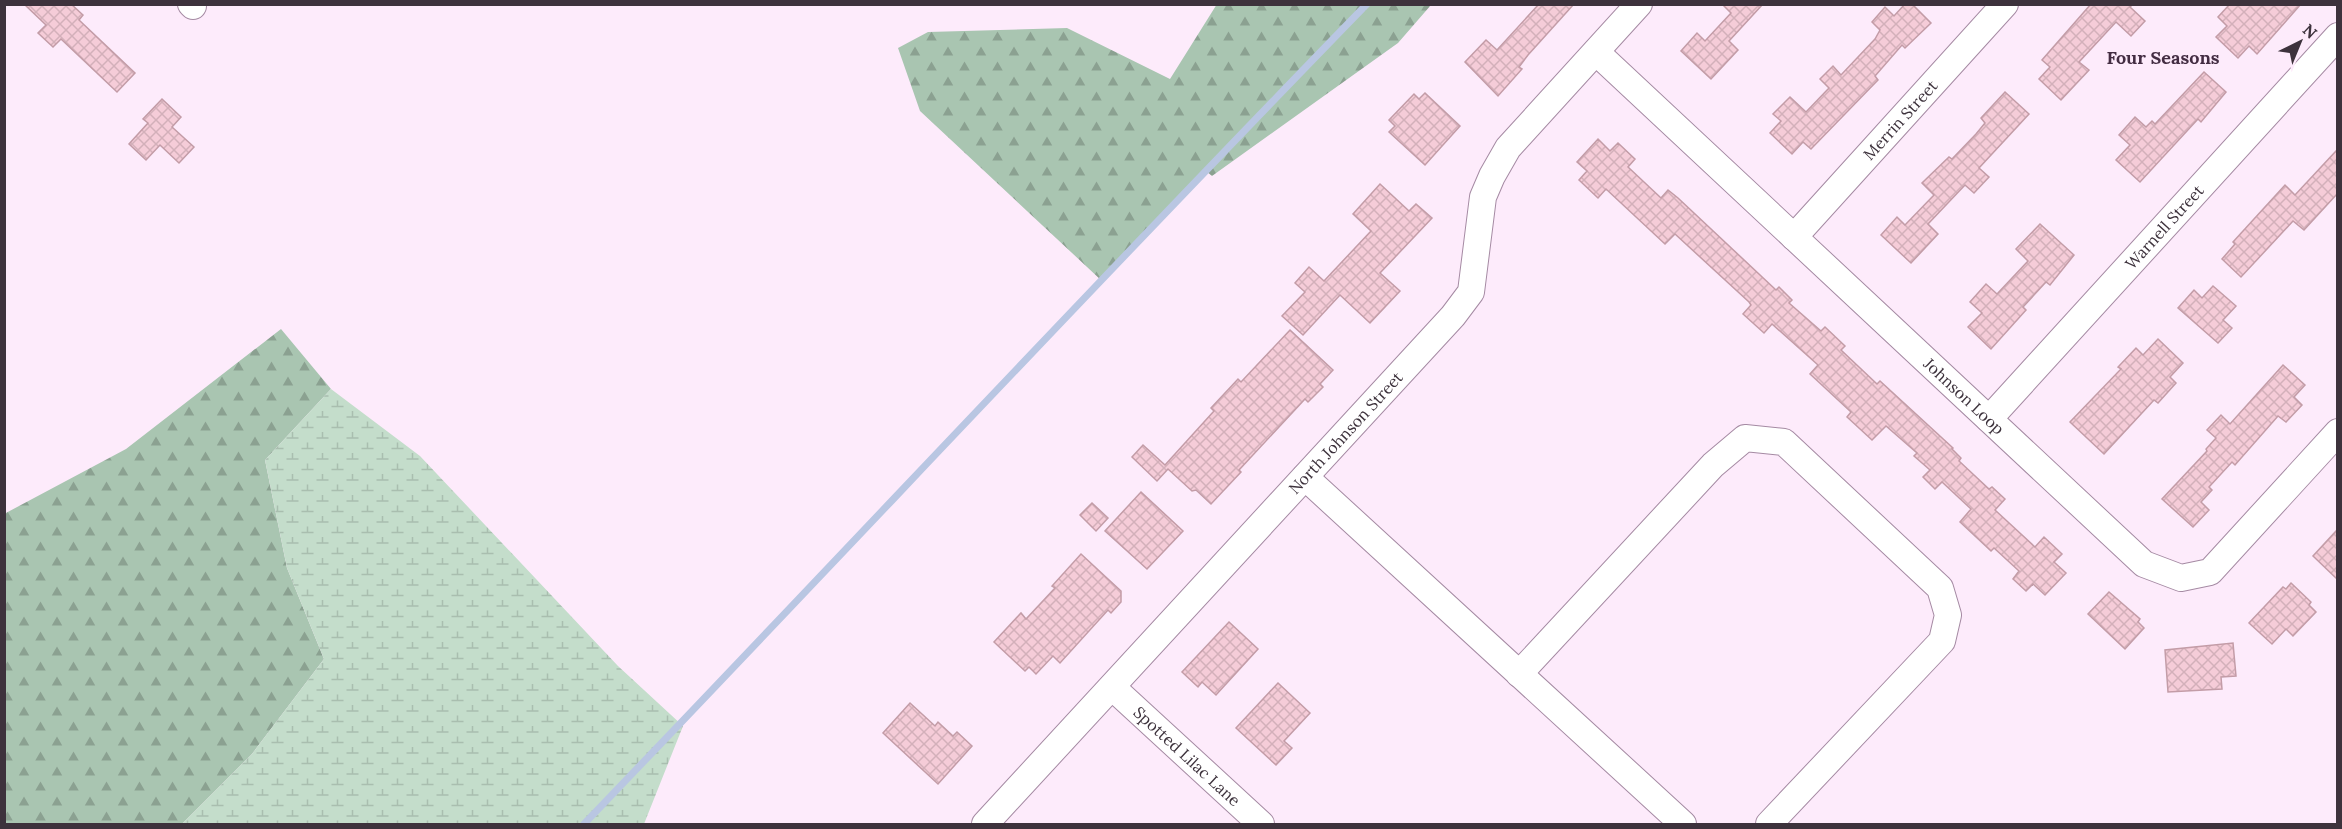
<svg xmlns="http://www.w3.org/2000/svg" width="2342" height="829" font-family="Lora,serif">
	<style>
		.forest { fill: url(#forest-firs) }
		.wetland { fill: url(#wetland-marsh) }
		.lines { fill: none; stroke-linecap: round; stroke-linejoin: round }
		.stream { stroke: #b9c6e2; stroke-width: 7 }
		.building { fill: url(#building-cross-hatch); stroke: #c39ca7; stroke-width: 1.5 }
		.street-casing { stroke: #a58aa3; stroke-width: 28 }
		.street { stroke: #fff; stroke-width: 26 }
		.labels { text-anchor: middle; stroke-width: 4.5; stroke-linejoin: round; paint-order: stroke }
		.street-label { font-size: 16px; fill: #3d323c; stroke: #fdebfb }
		.neighbourhood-label { font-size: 18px; font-weight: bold; fill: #432c42; stroke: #fdebfb }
	</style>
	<defs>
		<pattern id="forest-firs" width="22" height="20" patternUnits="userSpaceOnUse" patternTransform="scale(1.5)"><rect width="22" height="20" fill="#a9c5b1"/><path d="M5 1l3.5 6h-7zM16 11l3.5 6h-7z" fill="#8ba191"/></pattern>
		<pattern id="wetland-marsh" width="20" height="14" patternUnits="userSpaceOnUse" patternTransform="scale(1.5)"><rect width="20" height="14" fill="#c4ddcb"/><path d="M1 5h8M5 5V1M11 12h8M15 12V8" fill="none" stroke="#a9beaf"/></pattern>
		<pattern id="building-cross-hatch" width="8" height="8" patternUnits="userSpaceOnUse" patternTransform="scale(1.5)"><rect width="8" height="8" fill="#f5ccd8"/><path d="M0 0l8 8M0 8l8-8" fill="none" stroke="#d3b0ba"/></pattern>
	</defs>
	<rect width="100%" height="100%" fill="#fdebfb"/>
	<g class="forest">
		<path d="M1217 4 1431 5 1398 43 1212 176 1206 171 1102 281 920 111 898 48 928 32 1067 28 1170 79Z"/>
		<path d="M281 329 331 389 265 460 287 568 324 659 252 754 182 824H5L4 514 126 449Z"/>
	</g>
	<path class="wetland" d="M331 389 420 456 618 666 683 726 644 824H182L252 754 324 659 287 568 265 460Z"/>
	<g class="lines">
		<path class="stream" d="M584 824C845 552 1103 275 1367 4"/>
	</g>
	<g class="building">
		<path d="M24 4H71L83 15 79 20 135 73 117 92 61 39 53 47 38 33 46 25Z"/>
		<path d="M1539 4H1574L1528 55 1519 67 1522 69 1498 96 1465 62 1486 40 1497 50Z"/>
		<path d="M1722 4H1763L1729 41 1738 50 1711 79 1681 51 1697 33 1705 41 1731 13Z"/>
		<path d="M1905 4H1912L1931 23 1905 48 1902 45 1875 76 1878 80 1811 149 1803 142 1792 154 1770 133 1781 121 1773 114 1790 97 1806 112 1829 88 1820 79 1833 66 1841 75 1875 39 1880 30 1872 22 1885 7 1894 16Z"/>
		<path d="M2091 4H2133L2130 7 2145 21 2131 36 2116 22 2079 62 2089 70 2061 100 2039 79 2050 67 2042 60Z"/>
		<path d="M2230 4H2301L2257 54 2249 46 2238 58 2216 37 2227 26 2218 17Z"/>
		<path d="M2204 72 2226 92 2201 122 2198 119 2140 182 2116 160 2130 145 2119 135 2135 117 2146 127 2152 121 2155 124Z"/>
		<path d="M2005 92 2029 114 1979 168 1989 177 1974 193 1965 185 1928 224 1938 234 1911 263 1881 235 1897 217 1905 225 1934 195 1922 183 1949 157 1952 159 1976 134 1985 123 1981 118Z"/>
		<path d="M1425 93 1460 126 1425 165 1389 132 1395 126 1389 120 1414 94 1419 99Z"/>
		<path d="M162 99 181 117 172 127 194 147 179 163 160 145 146 160 129 144 148 123 143 119Z"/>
		<path d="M1598 139 1610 151 1618 143 1635 159 1628 167 1661 198 1668 190 1678 198 1776 290 1779 287 1792 300 1789 303 1821 331 1825 327 1845 346 1841 350 1877 384 1880 381 1953 448 1952 449 1961 458 1959 461 1989 489 1992 487 2005 499 1995 510 2035 547 2044 537 2062 554 2054 562 2066 573 2045 595 2033 584 2026 591 2013 579 2019 571 1994 548 1991 551 1960 522 1971 509 1942 482 1935 489 1923 477 1930 470 1914 456 1917 453 1886 426 1872 440 1847 417 1851 412 1810 374 1818 365 1772 324 1764 333 1743 314 1751 305 1749 302 1675 234 1665 244 1606 189 1598 198 1579 180 1587 171 1577 162Z"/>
		<path d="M2337 150V194L2304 230 2293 221 2241 277 2222 259 2235 244 2233 242 2285 185 2295 195Z"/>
		<path d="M1380 184 1409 211 1416 204 1432 218 1380 273 1400 291 1370 323 1340 295 1303 335 1282 316 1305 292 1295 283 1309 267 1324 281 1371 231 1353 214Z"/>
		<path d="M2040 224 2074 255 2050 285 2046 282 2023 307 2026 310 1991 349 1968 327 1982 313 1970 302 1986 284 1997 294 2028 261 2016 249Z"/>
		<path d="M2213 286 2236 306 2223 320 2232 328 2218 343 2178 308 2194 290 2202 298Z"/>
		<path d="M1290 330 1333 370 1320 384 1323 387 1308 402 1305 399 1239 470 1241 472 1211 504 1196 490 1192 491 1168 469 1157 481 1132 457 1143 445 1165 465 1214 411 1211 408 1238 379 1241 382Z"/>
		<path d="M2158 339 2183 363 2170 377 2176 383 2158 403 2154 400 2104 454 2070 422 2121 369 2118 367 2136 348 2143 355Z"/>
		<path d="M2283 365 2305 385 2294 397 2302 405 2286 422 2278 416 2235 465 2232 462 2209 487 2212 490 2201 502 2209 510 2193 527 2162 499 2207 451 2206 449 2216 438 2207 430 2221 415 2230 424Z"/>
		<path d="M1141 492 1183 531 1147 569 1105 531Z"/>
		<path d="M1092 503 1108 518 1096 531 1080 515Z"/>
		<path d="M2337 530V579L2313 556Z"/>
		<path d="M1081 554 1121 591V602L1111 613 1108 610 1060 663 1053 656 1036 674 1029 667 1025 671 994 642 1021 613 1026 619 1055 588 1052 586Z"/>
		<path d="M2291 583 2311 602 2309 605 2316 612 2293 636 2286 629 2272 644 2249 623 2283 587 2286 589Z"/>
		<path d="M2109 592 2140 619 2138 622 2144 628 2125 649 2088 614Z"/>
		<path d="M1229 622 1258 649 1216 695 1202 682 1198 687 1182 672Z"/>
		<path d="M2233 643 2236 676 2221 677 2222 689 2168 692 2165 650Z"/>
		<path d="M1278 683 1310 713 1284 741 1292 748 1276 765 1236 728Z"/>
		<path d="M910 703 935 726 938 722 953 736 957 732 972 746 938 784 883 733Z"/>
	</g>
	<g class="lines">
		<g class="street-casing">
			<g id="street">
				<path d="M191 4 193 6"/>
				<path id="s1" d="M1596 52 2144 564 2181 578 2210 572 2338 432"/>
				<path id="s2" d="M1794 237 2005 4"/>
				<path id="s3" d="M1989 419 2338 36"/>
				<path d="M1305 477 1683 824"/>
				<path d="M1519 674 1713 465 1745 438 1784 442 1940 588 1948 615 1942 641 1769 824"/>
				<path id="s4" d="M1112 687 1261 824"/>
				<path id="s5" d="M985 824 1453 316 1471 292 1483 197 1492 176 1508 148 1639 4"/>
			</g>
		</g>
		<use href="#street" class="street"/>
	</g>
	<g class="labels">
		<g class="street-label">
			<text dy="6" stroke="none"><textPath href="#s2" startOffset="158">Merrin Street</textPath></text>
			<text dy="6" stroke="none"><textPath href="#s3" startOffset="260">Warnell Street</textPath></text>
			<text dy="6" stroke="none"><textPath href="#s1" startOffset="504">Johnson Loop</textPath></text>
			<text dy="6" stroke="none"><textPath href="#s5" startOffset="532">North Johnson Street</textPath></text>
			<text dy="6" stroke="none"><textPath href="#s4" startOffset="102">Spotted Lilac Lane</textPath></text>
		</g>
		<g class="neighbourhood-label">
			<text x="2163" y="64">Four Seasons</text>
		</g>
	</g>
	<rect width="2342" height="829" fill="none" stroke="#3d323c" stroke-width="12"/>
	<g transform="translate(2300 42) rotate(43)" stroke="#fdebfb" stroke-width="4.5" paint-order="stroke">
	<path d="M0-4.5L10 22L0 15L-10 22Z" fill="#3d323c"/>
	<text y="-9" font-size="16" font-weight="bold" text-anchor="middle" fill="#3d323c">N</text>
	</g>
</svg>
